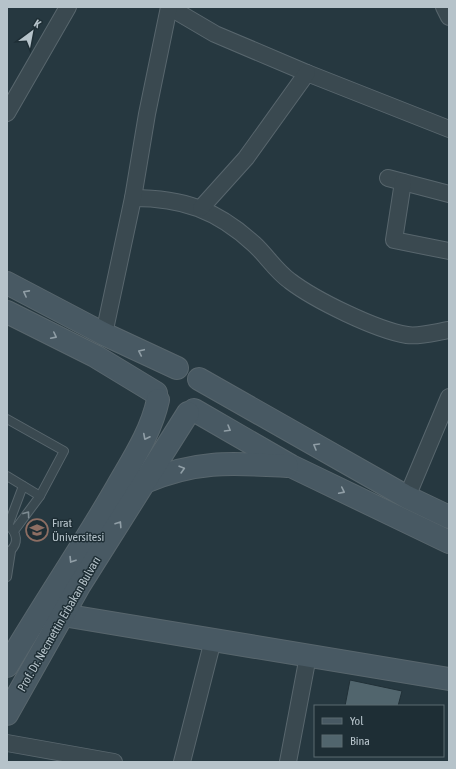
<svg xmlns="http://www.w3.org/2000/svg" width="456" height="769" font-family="'Asap Condensed',sans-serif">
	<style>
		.building { fill: #51656d; stroke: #213037 }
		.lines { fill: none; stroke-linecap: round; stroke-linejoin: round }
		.lane-casing { stroke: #58666d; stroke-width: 10 }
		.street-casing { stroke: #58666d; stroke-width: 18 }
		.secondary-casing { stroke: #58666d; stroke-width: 24 }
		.lane { stroke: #3a4950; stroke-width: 8 }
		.street { stroke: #3a4950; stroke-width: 16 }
		.secondary { stroke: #485963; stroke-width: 22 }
		.oneway { stroke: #909ea6 }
		.oneway2 { stroke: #7e8c93 }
		.labels { text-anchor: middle; stroke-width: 3; stroke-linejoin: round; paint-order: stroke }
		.poi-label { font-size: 12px; fill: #b6c3ca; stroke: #1e2e35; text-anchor: start }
		.street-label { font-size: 12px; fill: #b6c3ca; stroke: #1e2e35 }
	</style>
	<rect width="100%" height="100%" fill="#263840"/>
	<path class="building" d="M350 680 402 691 398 706H345Z"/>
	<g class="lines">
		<g class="lane-casing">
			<g id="lane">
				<path d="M7 419 64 451 40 496 14 531"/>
				<path d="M7 476 40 496"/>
				<path d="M8 526 23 486"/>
				<path d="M7 553C17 547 19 537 11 528"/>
				<path d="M7 577 11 551"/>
			</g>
		</g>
		<g class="street-casing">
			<g id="street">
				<path d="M169 7 215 34 307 73 449 129"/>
				<path d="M444 7 449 17"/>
				<path d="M7 113 68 7"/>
				<path d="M388 178 449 194"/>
				<path d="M403 182 394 240 449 251"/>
				<path d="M133 198C183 198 217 210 254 244 266 255 276 271 290 281 315 300 376 330 407 335 420 337 436 332 449 330"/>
				<path d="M201 208 246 158 307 73"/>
				<path d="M104 334 133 198 147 114 169 7"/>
				<path d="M407 497 449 397"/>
				<path d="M7 743 114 762"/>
				<path d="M182 762 213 640"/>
				<path d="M288 762 308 656"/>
			</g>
		</g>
		<g class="secondary-casing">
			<g id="secondary">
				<path d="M7 283 104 334 177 368"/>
				<path d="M7 312 95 356 156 393"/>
				<path d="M199 379 407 497 449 517"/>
				<path d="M194 410 291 466 449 542"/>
				<path d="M145 482C197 460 232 463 287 466"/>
				<path d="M63 615 449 679"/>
				<path d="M7 666C42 606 82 548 117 487 133 459 151 432 158 400"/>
				<path d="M7 714 79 586 188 413"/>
			</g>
		</g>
		<use href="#lane" class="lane"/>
		<use href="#street" class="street"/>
		<use href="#secondary" class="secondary"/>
	</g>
	<defs><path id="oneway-chevron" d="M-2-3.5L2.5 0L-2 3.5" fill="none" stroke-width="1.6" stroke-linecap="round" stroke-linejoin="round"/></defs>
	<g class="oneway">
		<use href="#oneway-chevron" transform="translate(26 293) rotate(-152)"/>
		<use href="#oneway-chevron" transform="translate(54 336) rotate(27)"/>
		<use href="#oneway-chevron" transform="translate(141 352) rotate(-155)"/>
		<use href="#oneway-chevron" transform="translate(228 429) rotate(30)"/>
		<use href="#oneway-chevron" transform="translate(146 437) rotate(117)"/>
		<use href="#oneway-chevron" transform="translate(316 446) rotate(-150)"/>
		<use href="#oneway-chevron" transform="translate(182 469) rotate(-16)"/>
		<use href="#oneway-chevron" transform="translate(342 491) rotate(26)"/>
		<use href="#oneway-chevron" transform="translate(119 524) rotate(-57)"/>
		<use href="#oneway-chevron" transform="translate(72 560) rotate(122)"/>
	</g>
	<use class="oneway2" href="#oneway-chevron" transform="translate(27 514) rotate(-54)"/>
	<defs>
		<g id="university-ring" transform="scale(1.15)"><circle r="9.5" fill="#1e2e35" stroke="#8d6e63" stroke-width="1.5"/><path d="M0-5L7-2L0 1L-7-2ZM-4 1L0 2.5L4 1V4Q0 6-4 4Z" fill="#8d6e63"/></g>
	</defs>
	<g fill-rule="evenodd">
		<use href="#university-ring" x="37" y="530"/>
	</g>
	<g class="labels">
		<g class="poi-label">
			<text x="52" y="527">Fırat<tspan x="52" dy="14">Üniversitesi</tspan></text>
		</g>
		<g class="street-label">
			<text transform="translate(59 624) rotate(-60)" y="4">Prof. Dr. Necmettin Erbakan Bulvarı</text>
		</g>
	</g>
	<rect width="456" height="769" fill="none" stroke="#b6c3ca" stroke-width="16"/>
	<rect x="314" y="705" width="130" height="52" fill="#1e2e35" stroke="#5b6a71"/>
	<rect x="322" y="718" width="20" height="6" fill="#485963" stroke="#5b6a71"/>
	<text x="350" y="725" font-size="12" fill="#b6c3ca">Yol</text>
	<rect x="322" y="735" width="20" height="12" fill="#51656d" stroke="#5b6a71"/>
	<text x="350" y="745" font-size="12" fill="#b6c3ca">Bina</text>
	<g transform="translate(32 32) rotate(32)" stroke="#1e2e35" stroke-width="3" paint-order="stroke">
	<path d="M0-3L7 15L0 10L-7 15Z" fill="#b6c3ca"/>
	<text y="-6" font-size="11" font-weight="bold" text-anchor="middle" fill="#b6c3ca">K</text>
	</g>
</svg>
